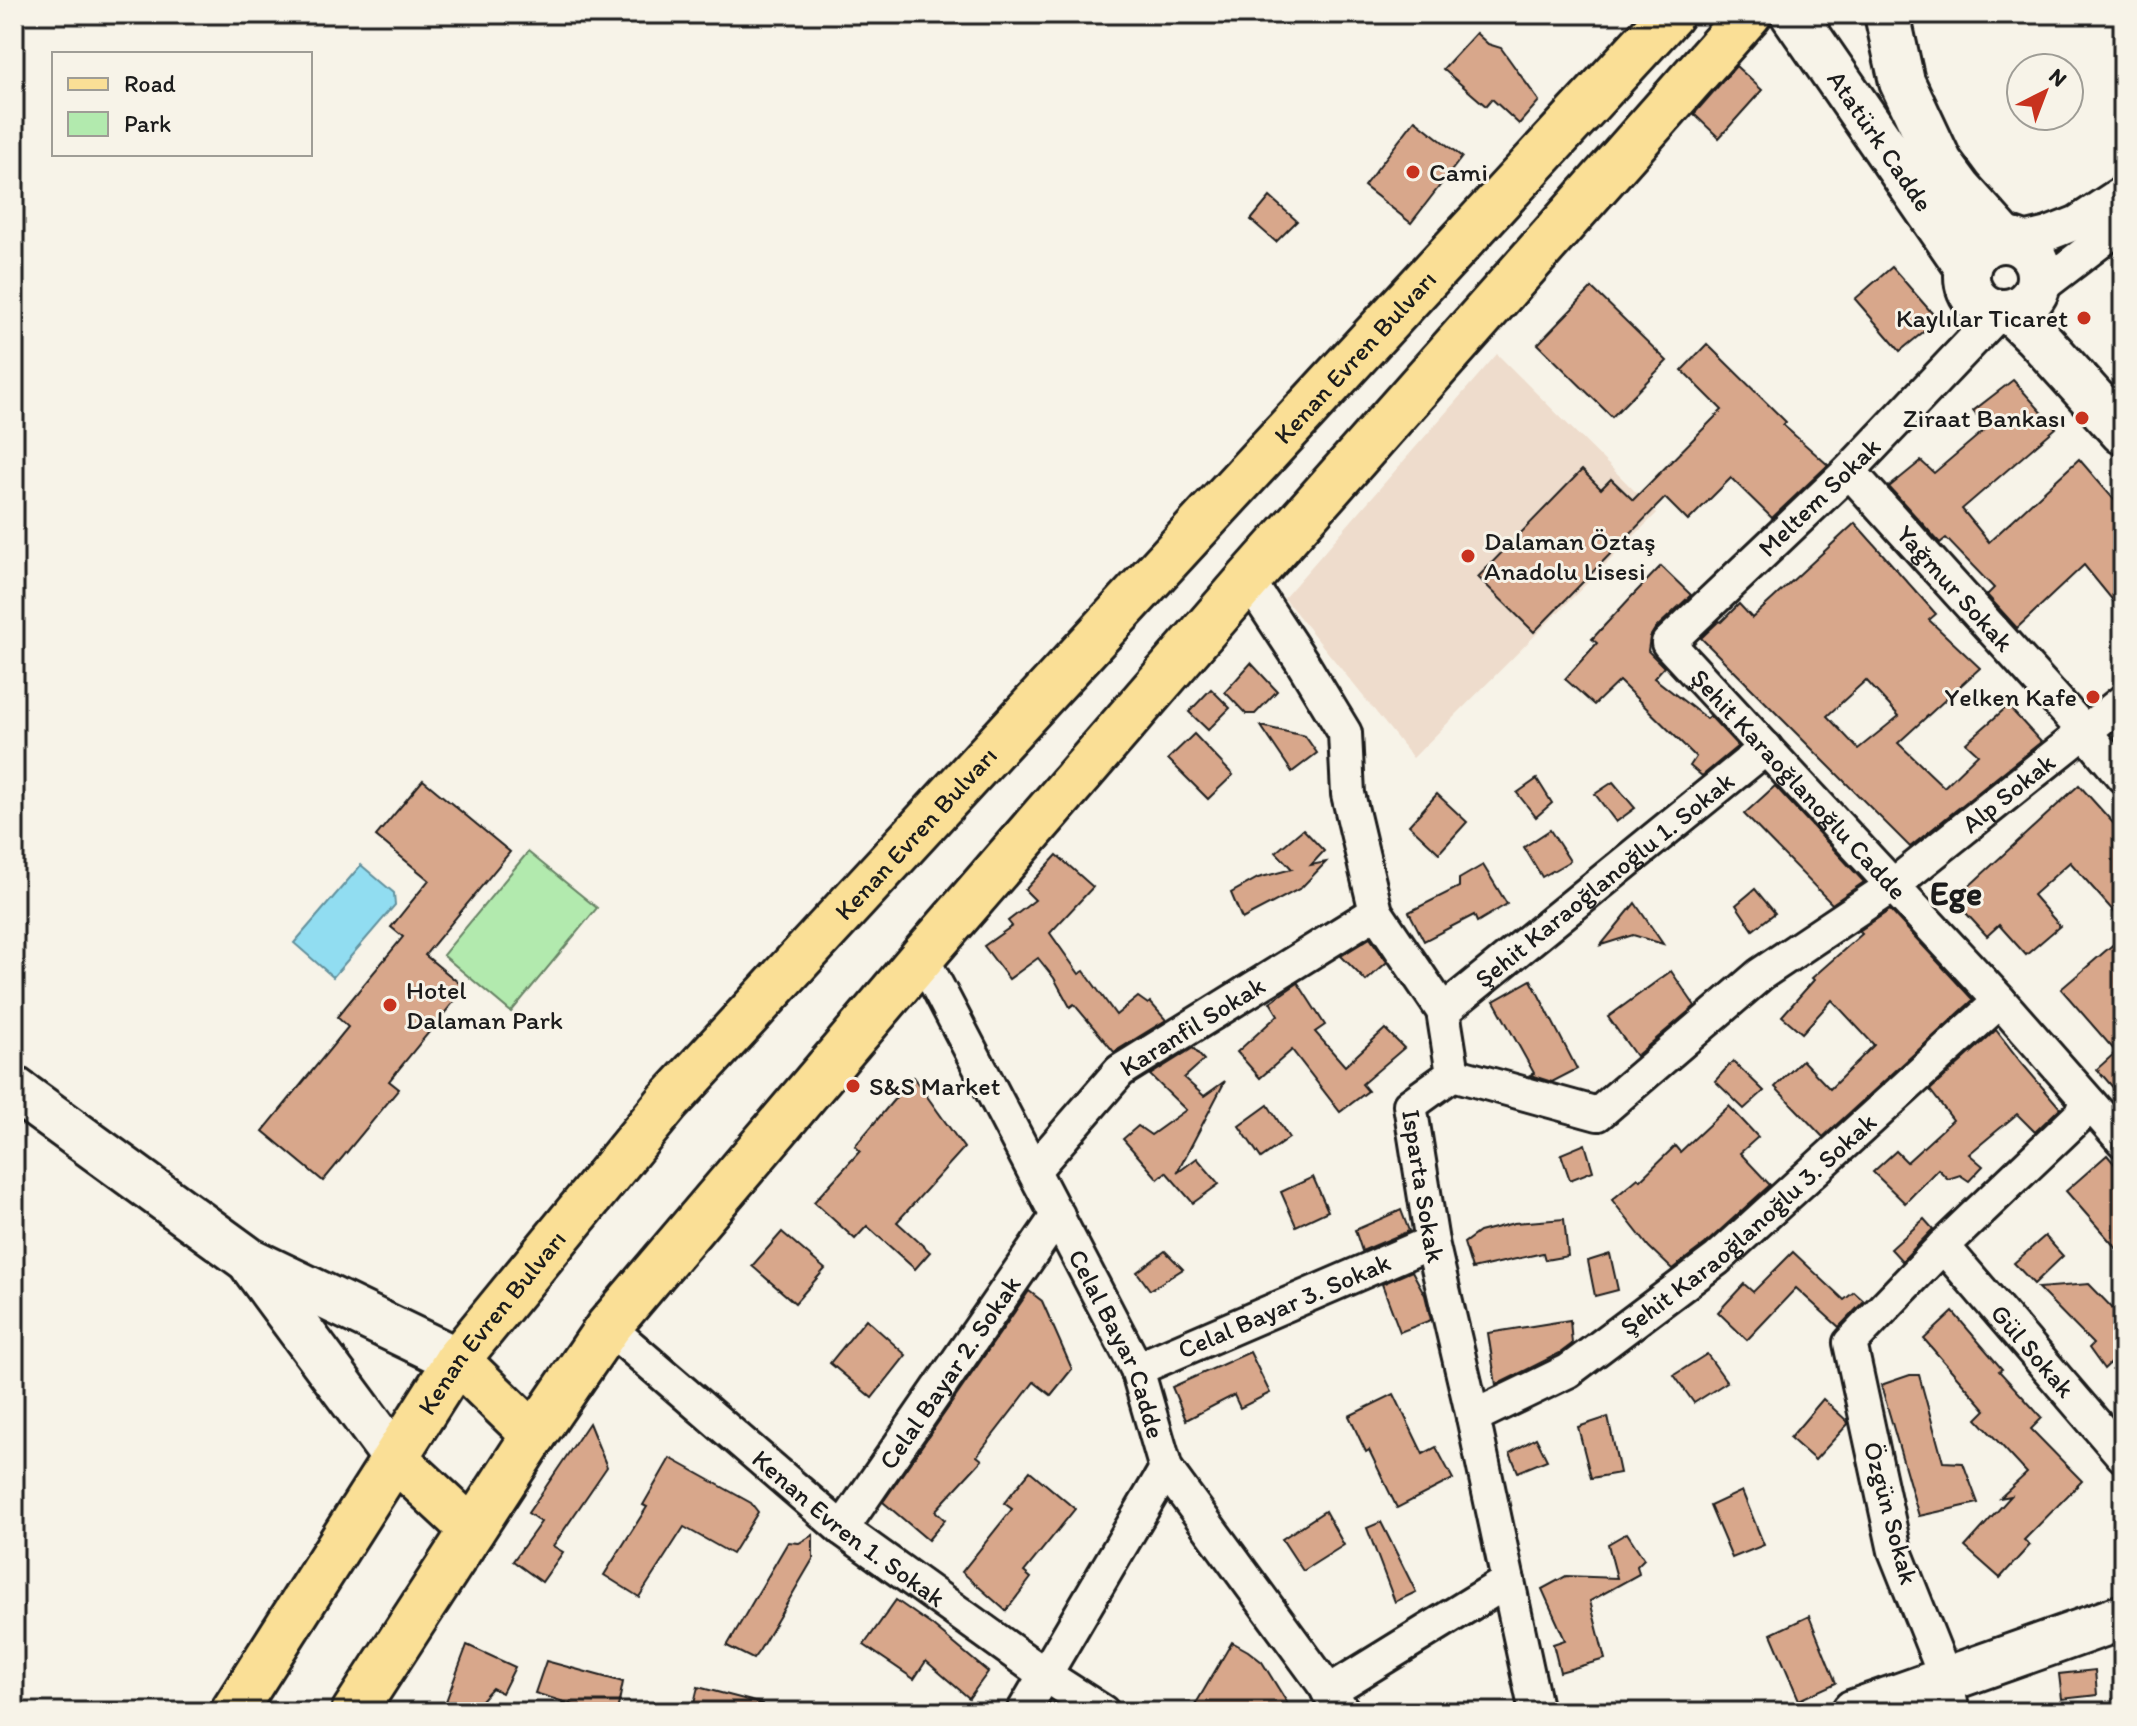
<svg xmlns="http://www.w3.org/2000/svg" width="2137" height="1726" font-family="Itim,sans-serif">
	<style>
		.built { fill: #eedccc }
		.green { fill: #b2eaae; stroke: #678365; stroke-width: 2 }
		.water { fill: #91ddf1; stroke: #62909c; stroke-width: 2 }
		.building { fill: #d8a78b; stroke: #1c1c1c; stroke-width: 2; fill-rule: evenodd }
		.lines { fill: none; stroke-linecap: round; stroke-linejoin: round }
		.street-casing { stroke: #1c1c1c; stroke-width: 38 }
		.secondary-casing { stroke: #1c1c1c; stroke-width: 50 }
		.primary-casing { stroke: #1c1c1c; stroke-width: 50 }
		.street { stroke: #f7f3e8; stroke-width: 32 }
		.secondary { stroke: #f7f3e8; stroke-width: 44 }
		.primary { stroke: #fadf96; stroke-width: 44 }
		.poi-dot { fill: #c8321e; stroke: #f7f3e8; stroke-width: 3 }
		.labels { text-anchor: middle; stroke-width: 6; stroke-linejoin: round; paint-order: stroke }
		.street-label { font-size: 26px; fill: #1c1c1c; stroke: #f7f3e8 }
		.poi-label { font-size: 26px; fill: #1c1c1c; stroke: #f7f3e8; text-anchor: start }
		.district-label { font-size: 34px; font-weight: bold; fill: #1c1c1c; stroke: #f7f3e8 }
	</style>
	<rect width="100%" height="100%" fill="#f7f3e8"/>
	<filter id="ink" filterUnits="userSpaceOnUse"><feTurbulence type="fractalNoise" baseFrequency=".0125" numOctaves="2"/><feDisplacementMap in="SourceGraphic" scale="16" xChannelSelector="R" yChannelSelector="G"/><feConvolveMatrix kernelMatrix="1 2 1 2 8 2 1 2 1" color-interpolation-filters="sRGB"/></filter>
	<g filter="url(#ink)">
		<path class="built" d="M1497 354 1657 513 1413 758 1284 598Z"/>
		<path class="green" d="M528 852 597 908 511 1012 443 955Z"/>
		<path class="water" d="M361 865 394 893 395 905 333 977 294 943Z"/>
		<g class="building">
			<path d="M1476 33 1488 44 1501 48 1539 101 1519 124 1492 99 1486 106 1443 69Z"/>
			<path d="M1736 66 1762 90 1719 138 1694 114Z"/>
			<path d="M1415 120 1462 157 1411 223 1364 186Z"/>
			<path d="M1270 197 1297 221 1276 242 1251 220Z"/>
			<path d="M1892 267 1938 320 1900 351 1855 299Z"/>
			<path d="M1592 288 1667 361 1612 417 1538 344Z"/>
			<path d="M1707 344 1786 422 1783 425 1828 465 1772 518 1731 478 1688 521 1665 498 1534 632 1478 577 1582 470 1601 489 1611 479 1633 500 1722 410 1682 370Z"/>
			<path d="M2013 380 2056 428 1962 509 1989 542 2079 459 2123 510V613L2084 565 2017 628 1987 595 1994 588 1946 538 1940 543 1889 487 1921 461 1934 473 1987 428 1973 411Z"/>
			<path d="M1855 523 1936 614 1929 620 1980 668 1898 743 1944 787 1978 754 1966 743 2008 706 2041 742 1910 847 1701 638 1719 621 1721 622 1739 604 1752 618ZM1866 680 1899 716 1858 749 1827 716Z"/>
			<path d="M1661 566 1691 595 1655 629 1650 637 1648 651 1664 667 1654 678 1707 719 1710 716 1738 746 1702 776 1690 766 1696 757 1619 681 1594 705 1565 679 1597 643 1592 639 1632 596Z"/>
			<path d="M1251 663 1277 691 1255 714H1246L1225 692Z"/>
			<path d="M1211 689 1230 708 1208 730 1189 712Z"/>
			<path d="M1261 726 1305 736 1317 753 1292 772Z"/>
			<path d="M1194 734 1233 775 1208 799 1168 759Z"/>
			<path d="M1537 779 1552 803 1536 817 1517 793Z"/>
			<path d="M423 780 510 852 425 955 465 988 389 1081 399 1089 323 1181 263 1131 348 1027 337 1017 403 937 391 927 429 880 376 836Z"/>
			<path d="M1613 782 1635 808 1616 822 1595 794Z"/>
			<path d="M2079 785 2123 834V922L2070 862 2033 895 2060 926 2026 955 1999 925 1987 936 1954 900Z"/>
			<path d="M1775 786 1864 882 1832 904 1744 814Z"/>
			<path d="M1437 794 1467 822 1439 853 1409 825Z"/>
			<path d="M1303 829 1324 851 1311 865 1326 862 1301 888 1242 919 1231 893 1258 878 1292 869 1276 852Z"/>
			<path d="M1550 830 1570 861 1542 877 1524 847Z"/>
			<path d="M1057 855 1093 887 1050 933 1079 974 1084 971 1116 1015 1138 997 1148 1004 1150 1002 1166 1020 1114 1052 1074 1004 1070 1007 1054 978 1038 958 1009 979 984 946 1012 926 1008 921 1035 900 1025 890Z"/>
			<path d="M1483 865 1507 904 1477 922 1474 915 1424 941 1409 912 1459 887V879Z"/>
			<path d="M1755 889 1775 913 1753 930 1736 905Z"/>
			<path d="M1635 903 1663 944 1633 935 1601 945Z"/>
			<path d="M1890 910 1973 1000 1823 1137 1775 1087 1802 1060 1830 1089 1874 1045 1832 1000 1802 1033 1782 1016 1814 980 1812 978 1862 934 1859 931Z"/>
			<path d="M2123 936V1099L2097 1069 2116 1052 2061 989Z"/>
			<path d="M1370 938 1387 962 1366 981 1341 956Z"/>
			<path d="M1671 971 1695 1006 1636 1056 1608 1017Z"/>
			<path d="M1531 980 1577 1069 1552 1082 1530 1075 1534 1073 1494 1001Z"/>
			<path d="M1298 983 1325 1025 1315 1032 1345 1066 1385 1029 1404 1048 1362 1084 1368 1091 1340 1112 1292 1050 1260 1078 1237 1052 1278 1015 1270 1002Z"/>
			<path d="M1996 1030 2020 1061 2060 1108 2035 1132 2017 1114 1969 1154 1983 1166 1969 1181 1960 1175 1948 1179 1938 1169 1905 1203 1873 1172 1896 1151 1907 1162 1953 1120 1930 1090Z"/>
			<path d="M1193 1048 1204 1060 1184 1078 1204 1096 1225 1081 1177 1173 1197 1158 1219 1184 1193 1203 1166 1172 1158 1179 1123 1139 1138 1126 1151 1135 1186 1110 1150 1075Z"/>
			<path d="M1733 1061 1764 1091 1744 1109 1715 1081Z"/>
			<path d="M913 1077 964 1148 897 1222 930 1252 915 1269 867 1226 855 1239 814 1202 860 1151 855 1146Z"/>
			<path d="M1268 1105 1289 1138 1261 1158 1239 1126Z"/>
			<path d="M1729 1106 1758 1137 1740 1153 1770 1185 1705 1244 1672 1269 1649 1247 1612 1200 1638 1178 1640 1180 1675 1146 1680 1152Z"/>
			<path d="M1585 1144 1593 1171 1570 1180 1561 1154Z"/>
			<path d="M2107 1155 2123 1174V1256L2066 1191Z"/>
			<path d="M1313 1177 1328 1211 1296 1226 1281 1192Z"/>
			<path d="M1401 1210 1409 1231 1362 1251 1355 1230Z"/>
			<path d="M1564 1219 1568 1256 1545 1260 1543 1253 1472 1269 1464 1243 1479 1232 1514 1223Z"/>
			<path d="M1924 1219 1933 1229 1902 1261 1891 1249Z"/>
			<path d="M782 1232 825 1269 795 1303 752 1266Z"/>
			<path d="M2045 1236 2063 1256 2034 1284 2014 1263Z"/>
			<path d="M1165 1251 1183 1269 1150 1290 1137 1272Z"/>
			<path d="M1793 1252 1844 1300 1854 1292 1864 1301 1839 1327 1796 1288 1747 1340 1718 1312 1744 1284 1753 1292Z"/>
			<path d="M1610 1254 1618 1290 1595 1296 1588 1261Z"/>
			<path d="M1412 1271 1425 1295 1431 1320 1400 1332 1382 1284Z"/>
			<path d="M2089 1284 2123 1319V1351L2104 1369 2089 1348 2093 1344 2038 1288Z"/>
			<path d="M1029 1291 1042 1301 1072 1369 1051 1395 1034 1382 977 1456 982 1460 935 1511 945 1520 928 1540 883 1502Z"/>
			<path d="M1953 1312 2002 1369 1999 1371 2042 1418 2031 1429 2082 1481 2024 1540 2030 1545 2000 1578 1965 1547 2011 1496 2000 1498 2027 1473 1977 1419 1986 1410 1924 1339Z"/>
			<path d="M866 1319 906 1355 872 1398 830 1363Z"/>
			<path d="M1570 1320 1572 1344 1560 1353 1496 1385 1488 1333Z"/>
			<path d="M1250 1352 1270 1393 1240 1408 1234 1395 1186 1420 1172 1387Z"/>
			<path d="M1707 1354 1727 1382 1694 1403 1674 1375Z"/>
			<path d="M1910 1375H1919L1943 1462 1963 1463 1978 1503 1919 1516 1881 1385Z"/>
			<path d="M1394 1394 1423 1454 1436 1447 1453 1479 1397 1508 1369 1450 1366 1452 1349 1416Z"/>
			<path d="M1823 1399 1847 1421 1848 1424 1815 1460 1790 1438Z"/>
			<path d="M1608 1417 1620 1473 1591 1478 1578 1427Z"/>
			<path d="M589 1423 607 1467 553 1546 563 1552 542 1582 513 1561 541 1522 528 1513Z"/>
			<path d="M1536 1438 1547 1460 1518 1472 1510 1453Z"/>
			<path d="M670 1458 751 1503 758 1512 732 1554 684 1527 639 1597 604 1575 647 1507 643 1505Z"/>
			<path d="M1030 1471 1075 1509 1024 1572 1031 1578 1006 1611 962 1572 1012 1509 1004 1503Z"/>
			<path d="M1742 1491 1764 1545 1732 1558 1710 1506Z"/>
			<path d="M1325 1511 1344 1545 1303 1571 1282 1539Z"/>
			<path d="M1381 1522 1416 1592 1395 1602 1367 1528Z"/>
			<path d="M1627 1533 1644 1559 1637 1566 1639 1574 1590 1601 1605 1659 1560 1672 1553 1644 1565 1640 1542 1589 1566 1576 1617 1578 1608 1544Z"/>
			<path d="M813 1535V1559L759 1651 753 1659 727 1646 788 1542 799 1543Z"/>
			<path d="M896 1600 933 1626 988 1672 969 1698 926 1661 914 1679 864 1645Z"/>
			<path d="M1809 1616 1836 1683 1799 1700 1771 1634Z"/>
			<path d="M1232 1642 1248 1651 1262 1662 1293 1712H1191Z"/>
			<path d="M467 1645 515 1667 502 1693 492 1688 470 1712H442Z"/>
			<path d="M546 1661 623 1682 617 1712 590 1710 535 1693Z"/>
			<path d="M2095 1670 2097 1695 2062 1699 2059 1674Z"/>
			<path d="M698 1687 763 1704 762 1712H692Z"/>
		</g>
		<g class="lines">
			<g class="street-casing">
				<g id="street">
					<path d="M2015 242 2048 234 2076 223 2123 192"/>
					<path d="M2037 290 2123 224"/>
					<path id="s1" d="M1999 313 1849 471 1668 643 2000 1001 2123 1141"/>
					<path id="s2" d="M1849 471 2085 732 2123 777"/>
					<path id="s3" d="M1248 580 1302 662 1345 733 1348 794 1376 912 1443 1011 1453 1074 1410 1105 1432 1242 1473 1417 1536 1712"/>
					<path id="s4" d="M922 957 1137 1369 1166 1469 1344 1712"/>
					<path id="s5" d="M1443 1011 1766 748"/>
					<path id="s6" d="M1453 1074 1598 1114 1761 974 1892 886 2123 701"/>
					<path id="s7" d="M1034 1170 1120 1071 1376 912"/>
					<path id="s8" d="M1943 1246 2123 1456"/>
					<path id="s9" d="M608 1327 842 1529 1044 1674 1103 1712"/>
					<path id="s10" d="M1137 1369 1432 1242"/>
					<path id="s11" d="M1473 1417 1568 1371 1717 1259 2000 1001"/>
					<path id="s12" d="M842 1529 1058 1215"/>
					<path d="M1328 1692 1508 1581"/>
					<path d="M1023 1712 1166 1469"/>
					<path d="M1953 1712 1946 1679 1895 1551 1850 1343 1943 1246 2091 1105"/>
				</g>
			</g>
			<g class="secondary-casing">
				<g id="secondary">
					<path id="s13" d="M1793 14 1968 268"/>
					<path d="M1887 14 1902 82 1940 163 1960 190 2004 239"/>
					<circle cx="2003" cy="276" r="36"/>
					<path d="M2011 312 2036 336 2123 432"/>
					<path d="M14 1089 249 1260 457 1360"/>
					<path d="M253 1266 395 1458"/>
					<path d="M1854 1712 2123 1617"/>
				</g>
			</g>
			<g class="primary-casing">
				<g id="primary">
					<path d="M457 1360 534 1435"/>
					<path d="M395 1458 472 1530"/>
					<path id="s14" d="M233 1712 457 1360 668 1102 1671 14"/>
					<path d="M354 1712 534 1435 608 1327 922 957 1248 580 1749 14"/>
				</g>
			</g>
			<use href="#street" class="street"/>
			<use href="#secondary" class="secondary"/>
			<use href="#primary" class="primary"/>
		</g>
	</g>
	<g class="poi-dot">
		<circle cx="1413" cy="172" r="8"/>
		<circle cx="2084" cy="318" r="8"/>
		<circle cx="2082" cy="418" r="8"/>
		<circle cx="1468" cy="556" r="8"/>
		<circle cx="2093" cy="697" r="8"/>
		<circle cx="390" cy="1005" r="8"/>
		<circle cx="853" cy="1086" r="8"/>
	</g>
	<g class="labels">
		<g class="street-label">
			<text dy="9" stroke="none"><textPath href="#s13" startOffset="154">Atatürk Cadde</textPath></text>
			<text dy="9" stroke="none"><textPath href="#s14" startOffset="1764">Kenan Evren Bulvarı</textPath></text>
			<text transform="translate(1819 497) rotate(-44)" y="9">Meltem Sokak</text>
			<text dy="9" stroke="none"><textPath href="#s2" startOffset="158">Yağmur Sokak</textPath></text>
			<text dy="9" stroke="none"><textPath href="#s1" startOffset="660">Şehit Karaoğlanoğlu Cadde</textPath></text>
			<text dy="9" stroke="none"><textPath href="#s6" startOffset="672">Alp Sokak</textPath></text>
			<text dy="9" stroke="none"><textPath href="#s14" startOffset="1116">Kenan Evren Bulvarı</textPath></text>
			<text dy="9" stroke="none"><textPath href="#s5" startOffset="208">Şehit Karaoğlanoğlu 1. Sokak</textPath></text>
			<text dy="9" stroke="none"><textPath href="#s7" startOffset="216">Karanfil Sokak</textPath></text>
			<text dy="9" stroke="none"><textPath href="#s3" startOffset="682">Isparta Sokak</textPath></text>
			<text dy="9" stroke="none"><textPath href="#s11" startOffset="338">Şehit Karaoğlanoğlu 3. Sokak</textPath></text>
			<text dy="9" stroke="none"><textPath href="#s10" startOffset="160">Celal Bayar 3. Sokak</textPath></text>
			<text dy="9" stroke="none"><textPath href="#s14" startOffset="468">Kenan Evren Bulvarı</textPath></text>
			<text dy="9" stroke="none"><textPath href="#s4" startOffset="434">Celal Bayar Cadde</textPath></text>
			<text dy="9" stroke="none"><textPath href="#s8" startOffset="138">Gül Sokak</textPath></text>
			<text dy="9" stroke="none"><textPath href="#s12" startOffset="190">Celal Bayar 2. Sokak</textPath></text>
			<text transform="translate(1891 1513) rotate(75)" y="9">Özgün Sokak</text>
			<text dy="9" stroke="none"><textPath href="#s9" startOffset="314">Kenan Evren 1. Sokak</textPath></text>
		</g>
		<g class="poi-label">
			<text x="1429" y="181">Cami</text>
			<text x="2068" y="327" text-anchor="end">Kaylılar Ticaret</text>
			<text x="2066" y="427" text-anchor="end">Ziraat Bankası</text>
			<text x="1484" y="550">Dalaman Öztaş<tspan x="1484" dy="30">Anadolu Lisesi</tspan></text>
			<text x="2077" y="706" text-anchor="end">Yelken Kafe</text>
			<text x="406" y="999">Hotel<tspan x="406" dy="30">Dalaman Park</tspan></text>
			<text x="869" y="1095">S&amp;S Market</text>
		</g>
		<g class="district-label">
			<text x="1956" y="905">Ege</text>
		</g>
	</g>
	<rect width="2137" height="1726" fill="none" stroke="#f7f3e8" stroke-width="48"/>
	<rect x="24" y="24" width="2089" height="1678" fill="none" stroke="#1c1c1c" stroke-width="3" filter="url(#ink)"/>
	<rect x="52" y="52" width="260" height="104" fill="#f7f3e8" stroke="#9f9d96" stroke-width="2"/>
	<rect x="68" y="78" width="40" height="12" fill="#fadf96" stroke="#9f9d96" stroke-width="2"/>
	<text x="124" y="92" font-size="24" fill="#1c1c1c">Road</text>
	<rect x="68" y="112" width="40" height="24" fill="#b2eaae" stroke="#9f9d96" stroke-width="2"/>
	<text x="124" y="132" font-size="24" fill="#1c1c1c">Park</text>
	<g transform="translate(2045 92) rotate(42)"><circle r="38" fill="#f7f3e8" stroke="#9f9d96" stroke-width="2"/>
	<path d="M0-6L14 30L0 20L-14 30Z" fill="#c8321e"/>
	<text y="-12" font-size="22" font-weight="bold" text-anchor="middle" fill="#1c1c1c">N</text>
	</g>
</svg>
